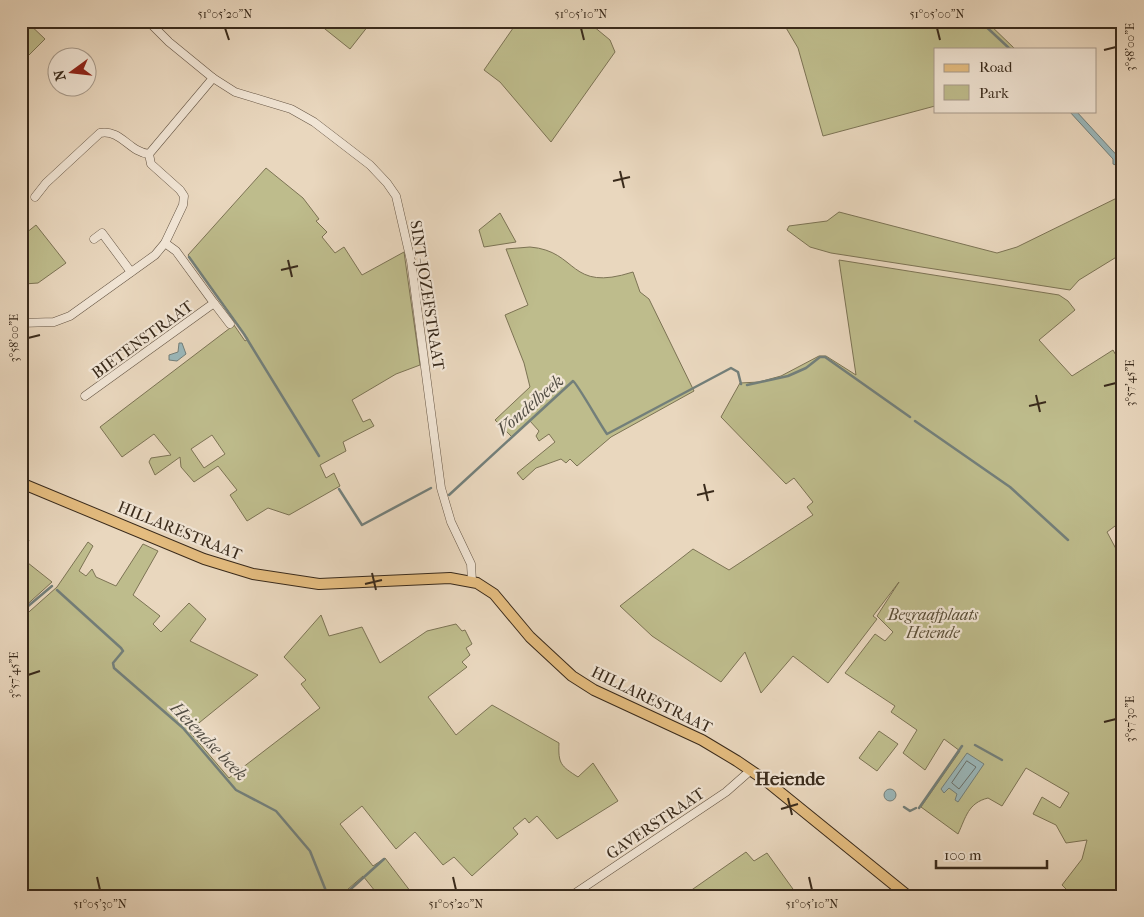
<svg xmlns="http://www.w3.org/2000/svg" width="1144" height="917" font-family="'IM FELL French Canon',serif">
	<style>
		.green { fill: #bebc8c; stroke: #7c7354; fill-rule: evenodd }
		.water { fill: #9ab7ba; stroke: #737f7a }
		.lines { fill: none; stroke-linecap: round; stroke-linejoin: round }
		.shore { stroke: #6a706a; stroke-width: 1 }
		.stream { stroke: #737f7a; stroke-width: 2.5 }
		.minor-casing { stroke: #655544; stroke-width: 9 }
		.major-casing { stroke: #392a1b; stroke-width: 12 }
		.minor { stroke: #f1e5d5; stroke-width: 8 }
		.major { stroke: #e4bc7f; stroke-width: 10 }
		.ticks { fill: none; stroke: #392a1b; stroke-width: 2 }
		.labels { text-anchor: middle; stroke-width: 4.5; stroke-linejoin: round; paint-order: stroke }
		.street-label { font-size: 16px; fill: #392a1b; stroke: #f1e5d5 }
		.park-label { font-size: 16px; font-style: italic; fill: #5a4e37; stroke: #f1e5d5 }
		.water-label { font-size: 18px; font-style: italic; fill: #514d43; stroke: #f1e5d5 }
		.quarter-label { font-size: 19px; font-weight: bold; fill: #392a1b; stroke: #f1e5d5 }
		.neatline { fill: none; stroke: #392a1b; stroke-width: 2 }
		.ticks-label { font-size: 12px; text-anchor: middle; fill: #392a1b }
	</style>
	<rect width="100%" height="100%" fill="#e9d7be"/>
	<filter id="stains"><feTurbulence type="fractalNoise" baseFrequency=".004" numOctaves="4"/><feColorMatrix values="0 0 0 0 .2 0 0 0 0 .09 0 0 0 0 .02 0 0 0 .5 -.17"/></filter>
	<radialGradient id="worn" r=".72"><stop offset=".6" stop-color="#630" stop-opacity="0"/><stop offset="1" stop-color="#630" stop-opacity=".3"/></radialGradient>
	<g class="green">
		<path d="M21 21H26L45 39 21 63Z"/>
		<path d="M315 21H372L350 49Z"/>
		<path d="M518 21H587L610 40 615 52 551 142 500 82 484 70Z"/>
		<path d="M782 21H986L1015 49H935V106L823 136 798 48Z"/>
		<path d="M266 168 303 198 319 219 316 221 327 232 322 237 335 253 344 247 362 275 404 252 420 365 396 374 352 400 363 422 370 419 374 426 343 442 346 451 320 465 326 478 334 473 340 486 289 515 268 508 247 521 230 495 237 490 218 466 194 482 181 467 180 457 155 475 149 462 151 458 171 455 154 434 122 457 100 427 234 325 245 341 248 339 188 255ZM212 435 225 454 204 468 191 449Z"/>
		<path d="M1123 195V253L1079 280 1070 290 831 253 810 247 787 230 789 226 827 221 839 212 997 253 1017 247Z"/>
		<path d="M500 213 516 242 484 247 479 230Z"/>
		<path d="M36 225 66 263 38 283 24 284 21 281V237Z"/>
		<path d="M530 247C579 251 568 293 633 272L640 292 649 299 694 391 611 437 577 466 570 459 566 463 561 459 536 468 523 480 517 473 555 442 549 434 539 441 536 436 539 431 530 421 512 437 495 420 530 387 524 363 505 315 528 305 506 249Z"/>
		<path d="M839 260 1059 295 1068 301 1075 310 1039 340 1072 376 1113 350 1123 368V520L1107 532 1123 562V896H1073L1062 885 1082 859 1087 840 1066 843 1056 825 1033 814 1042 797 1060 808 1069 793 1026 768 1002 806 988 798C968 803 966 817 958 834L921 807 960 751 944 739 925 770 903 753 917 730 891 712 895 706 845 673 875 634 885 641 893 632 877 616 899 582 873 616 877 619 828 683 793 656 761 693 745 652 721 682 652 636 620 606 693 549 729 570 813 515 807 507 813 502 794 478 786 484 721 417 740 383 759 382 781 376 819 356H826L856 375Z"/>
		<path d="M21 536 29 540 23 559 52 582 21 610Z"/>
		<path d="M88 542 93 546 79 571 86 576 92 569 96 577 116 586 143 544 158 551 133 595 160 616 153 624 161 632 189 603 206 619 190 641 258 675 189 731 229 778 320 708 301 684 306 680 284 657 321 615 329 636 362 627 380 663 427 631 456 624 462 631 465 630 472 644 466 648 470 655 462 662 467 667 428 697 456 735 492 705 559 743C558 764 561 766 578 777L593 763 618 801 557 839 537 816 529 823 525 818 513 828 518 834 472 876 454 857 443 865 415 832 396 849 362 806 340 824 373 866 385 858 414 896H379L363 876 340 896H21V619L57 587Z"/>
		<path d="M879 731 898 744 877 771 859 758Z"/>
		<path d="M746 852 754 861 767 853 798 896H683Z"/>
	</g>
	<g class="water">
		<path d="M1069 111H1076L1123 162V168L1113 164V159Z"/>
		<path d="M179 343H182L186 354 177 361 169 360V355L178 352Z"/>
		<path d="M967 753 984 764 958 802 955 800 957 794 949 788 944 793 941 789Z"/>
		<circle cx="890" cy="795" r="6"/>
	</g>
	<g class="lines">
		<path class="shore" d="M967 761 976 767 959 789 952 783Z"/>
		<g class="stream">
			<path d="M980 21 1010 49"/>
			<path d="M189 257 244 334 319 456"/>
			<path d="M747 385 788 376 806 368 820 357H825L910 417"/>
			<path d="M915 421 1010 487 1068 540"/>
			<path d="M339 489 362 525 431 488"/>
			<path d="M449 495 573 381C577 383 601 426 607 434L731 368 738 372 741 384"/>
			<path d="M57 590 121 648 123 651 113 663 114 668 183 728 236 790 276 811 310 851 328 896"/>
			<path d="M21 612 52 586"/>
			<path d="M975 745 1002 760"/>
			<path d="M904 807 910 811 916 808"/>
			<path d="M919 808 962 746"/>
			<path d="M343 896 384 859"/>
		</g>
		<g class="minor-casing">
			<g id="minor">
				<path d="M148 21 169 42 213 78 235 92 291 109 314 122 370 165 387 183 396 196 411 261 441 488 451 522 471 564 472 581"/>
				<path d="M35 197 46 183 100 133C121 129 129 152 149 154"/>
				<path d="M94 239 102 233 131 272"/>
				<path d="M214 303 230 324"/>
				<path d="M21 323 54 322 70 316 155 255 165 243 183 205 184 196 180 190 151 164 149 154 213 78"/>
				<path d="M85 396 214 303 176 251 165 243"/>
				<path d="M571 896 726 792 751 770"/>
			</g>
		</g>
		<g class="major-casing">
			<path id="major" d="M21 483 204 559 253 574 319 584 450 578 477 583 494 594 530 637 572 676 594 690 702 740 737 761 765 780 908 896"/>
		</g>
		<use href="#minor" class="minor"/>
		<use href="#major" class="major"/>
	</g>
	<path class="ticks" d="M225 28 229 40M581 28 584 40M937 28 940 40M1104 50 1116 47M620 171 624 188M613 181 630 177M288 260 292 277M281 270 298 266M28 338 40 335M1104 386 1116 383M1036 395 1040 412M1029 406 1046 402M704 484 708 501M697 495 714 491M372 573 376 590M365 584 382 580M28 675 40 671M1104 722 1116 719M788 798 792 815M781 809 798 804M97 877 100 890M453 877 456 890M809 877 812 890"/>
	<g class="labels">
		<g class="street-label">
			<text transform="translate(428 295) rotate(81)" y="6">SINT-JOZEFSTRAAT</text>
			<text transform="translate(142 339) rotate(-36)" y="6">BIETENSTRAAT</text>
			<text transform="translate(180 530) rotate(22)" y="6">HILLARESTRAAT</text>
			<text transform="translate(652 699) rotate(26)" y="6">HILLARESTRAAT</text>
			<text transform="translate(655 823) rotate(-34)" y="6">GAVERSTRAAT</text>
		</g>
		<g class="park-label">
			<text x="933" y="620">Begraafplaats<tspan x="933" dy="18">Heiende</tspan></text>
		</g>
		<g class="water-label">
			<text transform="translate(530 405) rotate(-41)" y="6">Vondelbeek</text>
			<text transform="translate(209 741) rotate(46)" y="6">Heiendse beek</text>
		</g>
		<g class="quarter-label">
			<text x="790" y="785">Heiende</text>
		</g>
	</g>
	<rect width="1144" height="917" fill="none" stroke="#e9d7be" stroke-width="55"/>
	<rect x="934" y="48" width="162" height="65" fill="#f1e5d5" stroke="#a79a8b"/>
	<rect x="944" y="64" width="25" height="8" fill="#e4bc7f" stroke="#a79a8b"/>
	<text x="979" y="72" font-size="15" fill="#392a1b">Road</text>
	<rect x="944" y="85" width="25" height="15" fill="#bebc8c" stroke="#a79a8b"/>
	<text x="979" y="98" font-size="15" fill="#392a1b">Park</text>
	<g transform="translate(72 72) rotate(255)"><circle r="24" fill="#f1e5d5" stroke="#a79a8b"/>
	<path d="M0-4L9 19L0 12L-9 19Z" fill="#8f2418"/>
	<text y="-8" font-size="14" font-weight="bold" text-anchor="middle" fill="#392a1b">N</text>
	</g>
	<path d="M936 860v8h111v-8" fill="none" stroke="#392a1b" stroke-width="2.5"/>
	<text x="944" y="860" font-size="15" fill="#392a1b" stroke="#f1e5d5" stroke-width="4" paint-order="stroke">100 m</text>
	<rect x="28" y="28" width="1088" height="862" class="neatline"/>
	<g class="ticks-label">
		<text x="225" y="18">51°05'20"N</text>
		<text x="581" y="18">51°05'10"N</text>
		<text x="937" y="18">51°05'00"N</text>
		<text transform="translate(1130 47) rotate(-90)" y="4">3°58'00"E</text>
		<text transform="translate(14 338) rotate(-90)" y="4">3°58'00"E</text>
		<text transform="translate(1130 383) rotate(-90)" y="4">3°57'45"E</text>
		<text transform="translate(14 675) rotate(-90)" y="4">3°57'45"E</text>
		<text transform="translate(1130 719) rotate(-90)" y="4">3°57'30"E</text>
		<text x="100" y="908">51°05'30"N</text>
		<text x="456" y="908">51°05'20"N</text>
		<text x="812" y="908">51°05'10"N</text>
	</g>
	<rect width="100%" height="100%" filter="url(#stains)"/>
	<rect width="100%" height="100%" fill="url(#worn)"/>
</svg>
